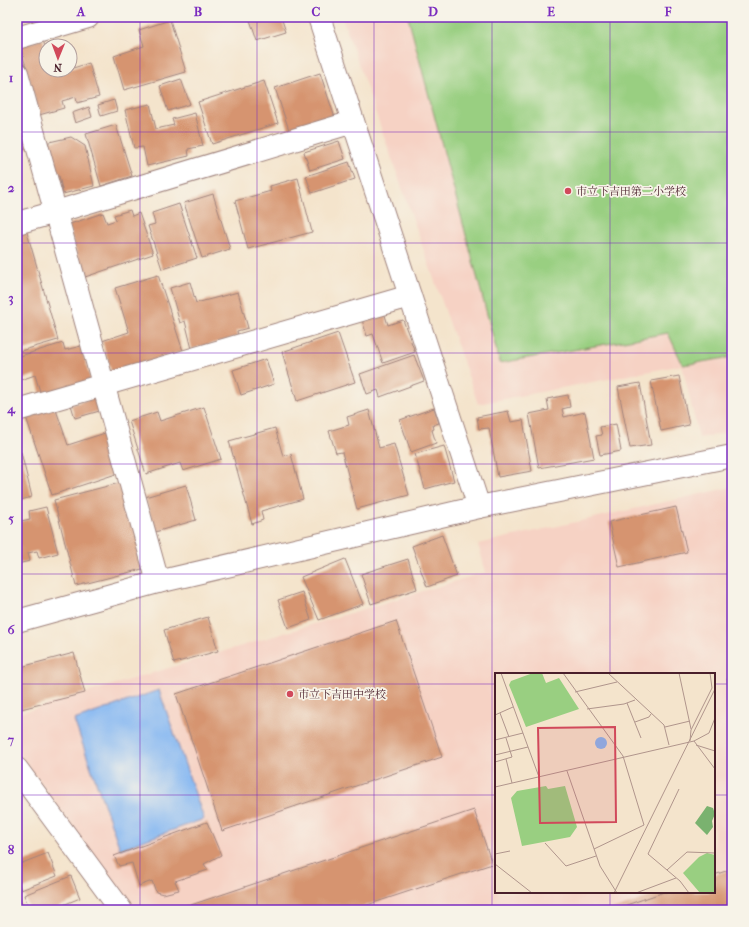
<svg xmlns="http://www.w3.org/2000/svg" width="749" height="927" font-family="'IM FELL French Canon','Noto Serif JP',serif">
	<style>
		.built { fill: #f6d2c4; fill-rule: evenodd }
		.green { fill: #99cf81; stroke: #727756 }
		.water { fill: #85b7f2; stroke: #686b8e }
		.building { fill: #d6946f }
		.lines { fill: none; stroke-linecap: round; stroke-linejoin: round }
		.minor-casing { stroke: #9f827c; stroke-width: 24 }
		.minor { stroke: #fff; stroke-width: 22 }
		.grid { fill: none; stroke: #7b2cbf; stroke-width: 1; stroke-opacity: 0.55 }
		.poi-dot { fill: #d1495b; stroke: #f7f3e8; stroke-width: 1.5 }
		.labels { text-anchor: middle; stroke-width: 3.5; stroke-linejoin: round; paint-order: stroke }
		.poi-label { font-size: 11px; fill: #4a1f2b; stroke: #f7f3e8; text-anchor: start }
		.inset-road { fill: none; stroke: #b0958c; stroke-width: 1 }
		.view { fill: #d1495b; fill-opacity: 0.15; stroke: #d1495b; stroke-width: 2 }
		.inset-edge { fill: none; stroke: #4a1f2b; stroke-width: 2 }
		.neatline { fill: none; stroke: #7b2cbf; stroke-width: 1.5 }
		.grid-label { font-size: 13px; text-anchor: middle; font-weight: bold; fill: #7b2cbf }
	</style>
	<rect width="100%" height="100%" fill="#f7f3e8"/>
	<filter id="ink" filterUnits="userSpaceOnUse"><feTurbulence type="fractalNoise" baseFrequency=".025" numOctaves="2"/><feDisplacementMap in="SourceGraphic" scale="8" xChannelSelector="R" yChannelSelector="G"/><feConvolveMatrix kernelMatrix="1 2 1 2 8 2 1 2 1" color-interpolation-filters="sRGB"/></filter>
	<filter id="wash" filterUnits="userSpaceOnUse"><feTurbulence type="fractalNoise" baseFrequency=".012" numOctaves="4" result="noise"/><feDisplacementMap in="SourceGraphic" scale="16" xChannelSelector="R" yChannelSelector="G"/><feGaussianBlur stdDeviation="0.9" result="paint"/><feColorMatrix in="noise" values="0 0 0 0 0 0 0 0 0 0 0 0 0 0 0 0 0 1.4 0 .05"/><feComposite in="paint" operator="in"/></filter>
	<g filter="url(#wash)">
		<rect width="100%" height="100%" fill="#f4e4cc"/>
		<g class="built">
			<path d="M342 17H732V432L699 438 682 365 478 404Z"/>
			<path d="M732 487V910H135L96 859 17 750V714L486 572 478 544ZM496 674H714V892H496Z"/>
		</g>
		<path class="green" d="M408 17H732V357L683 365 668 333 500 363Z"/>
		<path class="water" d="M159 690 204 819 120 849 74 720Z"/>
		<g id="blocks">
			<g class="building">
				<path d="M17 17H33V18L17 21Z"/>
				<path d="M249 17H281L286 32 257 41Z"/>
				<path d="M170 20 186 72 124 90 114 56 144 46 139 30Z"/>
				<path d="M43 39 46 51V70H70V69L89 63 99 97 77 103 76 97 62 101 64 108 39 115 20 45Z"/>
				<path d="M320 73 335 118 290 133 275 88Z"/>
				<path d="M181 79 190 104 168 111 160 86Z"/>
				<path d="M264 81 278 123 212 144 198 102Z"/>
				<path d="M114 100 117 111 101 116 98 105Z"/>
				<path d="M150 104 156 129 174 125 172 119 195 113 203 146 188 149 189 156 147 166 143 147 134 148 125 110Z"/>
				<path d="M89 107 92 117 75 123 72 113Z"/>
				<path d="M24 125 31 147 17 152V127Z"/>
				<path d="M116 125 132 176 101 186 86 134Z"/>
				<path d="M71 137 85 146 94 186 63 194 59 176 54 178 45 143Z"/>
				<path d="M339 141 345 159 310 170 304 152Z"/>
				<path d="M349 162 355 179 312 193 306 176Z"/>
				<path d="M298 178 312 232 248 249 235 201 271 191 270 186Z"/>
				<path d="M213 194 230 249 202 258 184 203Z"/>
				<path d="M179 204 197 258 162 269 148 226 155 224 152 213Z"/>
				<path d="M130 210 132 216 139 213 153 254 85 277 67 225 103 213 107 223 116 220 114 215Z"/>
				<path d="M26 229 58 340 17 352V232Z"/>
				<path d="M158 275 183 351 112 374 102 341 129 332 115 288Z"/>
				<path d="M190 282 196 303 238 292 248 328 237 331 238 337 192 349 185 321 180 323 170 288Z"/>
				<path d="M384 312 388 325 403 320 415 352 383 363 373 334 367 336 362 320Z"/>
				<path d="M338 333 355 382 297 401 282 352Z"/>
				<path d="M63 343 65 350 81 346 91 381 41 395 35 375 18 381 17 357Z"/>
				<path d="M414 355 424 381 380 397 378 390 367 394 360 374Z"/>
				<path d="M266 359 274 384 241 395 233 370Z"/>
				<path d="M679 376 689 425 661 431 651 381Z"/>
				<path d="M640 383 651 445 630 448 618 387Z"/>
				<path d="M568 395 570 407 562 409 564 417 585 412 594 458 539 468 529 414 549 410 547 399Z"/>
				<path d="M98 396 103 410 75 418 71 405Z"/>
				<path d="M55 407 68 445 105 433 119 473 52 495 26 417Z"/>
				<path d="M204 407 221 459 183 471 180 463 146 474 129 421 157 412 160 421Z"/>
				<path d="M434 408 439 423 433 425 434 429 432 430 436 443 411 452 400 420Z"/>
				<path d="M369 410 379 448 394 444 409 495 357 509 342 452 336 453 329 431 349 425 347 417Z"/>
				<path d="M508 411 511 422 523 420 532 471 498 477 489 428 479 429 477 417Z"/>
				<path d="M616 424 621 451 600 455 596 436 602 435 600 427Z"/>
				<path d="M275 428 283 456 291 454 303 499 261 511 263 520 252 524 229 441Z"/>
				<path d="M444 446 454 481 425 489 415 454Z"/>
				<path d="M21 452 32 497 17 501V453Z"/>
				<path d="M123 482 146 568 76 586 54 500Z"/>
				<path d="M186 485 196 520 155 532 145 497Z"/>
				<path d="M46 507 58 553 39 558 37 551 28 553 30 561 17 564V522L30 519 29 511Z"/>
				<path d="M676 507 687 552 619 567 609 522Z"/>
				<path d="M442 535 457 576 427 587 412 546Z"/>
				<path d="M345 559 363 604 319 620 301 577Z"/>
				<path d="M408 559 417 589 371 604 361 574Z"/>
				<path d="M302 592 311 620 288 628 278 600Z"/>
				<path d="M208 617 218 651 174 663 164 630Z"/>
				<path d="M396 621 442 757 222 831 176 694Z"/>
				<path d="M74 653 85 693 17 710V668Z"/>
				<path d="M732 677V694L727 679Z"/>
				<path d="M474 810 492 864 352 910H186L185 907Z"/>
				<path d="M207 822 221 855 204 864 208 870 175 881 179 890 163 894 156 892 152 881 139 886 132 863 119 866 114 856Z"/>
				<path d="M48 853 57 876 21 890 17 880V865Z"/>
				<path d="M732 869V910H612L664 892H714V875Z"/>
				<path d="M71 876 80 898 51 910H30L24 895Z"/>
				<path d="M17 893 24 910H17Z"/>
			</g>
		</g>
	</g>
	<g filter="url(#ink)">
		<use href="#blocks" fill-opacity="0" stroke="#9f827c" stroke-width="1"/>
		<g class="lines">
			<g class="minor-casing">
				<g id="minor">
					<path d="M319 17 479 507"/>
					<path d="M17 38 88 17"/>
					<path d="M17 73 158 582"/>
					<path d="M17 223 56 212 353 122"/>
					<path d="M17 410 410 296"/>
					<path d="M17 621 158 582 479 507 732 456"/>
					<path d="M17 769 121 910"/>
				</g>
			</g>
			<use href="#minor" class="minor"/>
		</g>
	</g>
	<path class="grid" d="M140 17V910M257 17V910M374 17V910M492 17V910M610 17V674M17 132H732M17 243H732M17 353H732M17 464H732M17 574H732M17 684H496M714 684H732M17 795H496M714 795H732M610 892V910"/>
	<g class="poi-dot">
		<circle cx="568" cy="191" r="4"/>
		<circle cx="290" cy="694" r="4"/>
	</g>
	<g class="labels">
		<g class="poi-label">
			<text x="576" y="195">市立下吉田第二小学校</text>
			<text x="298" y="698">市立下吉田中学校</text>
		</g>
	</g>
	<g transform="translate(495 673)">
		<rect width="220" height="220" fill="#f4e4cc"/>
		<path d="M38 0H47L51 10 64 5 84 36 31 54 14 12 16 8ZM51 113 53 116 70 113 82 154 75 164 27 173 16 125 22 118ZM212 180 220 182V220H205L188 200 204 184Z" fill="#99cf81"/>
		<path d="M212 133 218 135 220 141 217 148 218 154 212 162 200 150Z" fill="#7ab26f"/>
		<path d="M100 70a6 6 0 1 1 12 0a6 6 0 1 1-12 0Z" fill="#85b7f2"/>
		<path class="inset-road" d="M6 0 44 104M68 0 128 83 149 152 99 176M113 0 169 52 174 72M184 0 196 56M80 19 122 9M132 30 146 65M92 36 129 31 140 27M5 40 14 64M0 42 18 34M140 49 154 44 156 41M170 54 195 48M0 67 28 60M195 68 196 57 217 15 215 0M199 68 220 96M201 72 220 78M0 82 33 74M11 86 17 110M0 89 17 84 11 65M72 98 105 193 122 220M0 114 199 68 214 60 220 45M184 116 153 181 185 208 194 220M50 170 71 193 101 183M0 181 15 178M0 191 37 220M172 197 192 179 220 180M119 220 220 16M141 220 181 205"/>
		<path class="view" d="M120 54 121 149 45 150 43 55Z"/>
		<rect width="220" height="220" class="inset-edge"/>
	</g>
	<rect width="749" height="927" fill="none" stroke="#f7f3e8" stroke-width="44"/>
	<g transform="translate(58 58) rotate(181)"><circle r="19" fill="#f7f3e8" stroke="#b29e9c"/>
	<path d="M0-3L7 15L0 10L-7 15Z" fill="#d1495b"/>
	<text y="-6" font-size="11" font-weight="bold" text-anchor="middle" fill="#4a1f2b">N</text>
	</g>
	<rect x="22" y="22" width="705" height="883" class="neatline"/>
	<g class="grid-label">
		<text x="81" y="16">A</text>
		<text x="198" y="16">B</text>
		<text x="316" y="16">C</text>
		<text x="433" y="16">D</text>
		<text x="551" y="16">E</text>
		<text x="668" y="16">F</text>
		<text x="11" y="82">1</text>
		<text x="11" y="192">2</text>
		<text x="11" y="302">3</text>
		<text x="11" y="413">4</text>
		<text x="11" y="523">5</text>
		<text x="11" y="634">6</text>
		<text x="11" y="744">7</text>
		<text x="11" y="854">8</text>
	</g>
</svg>
